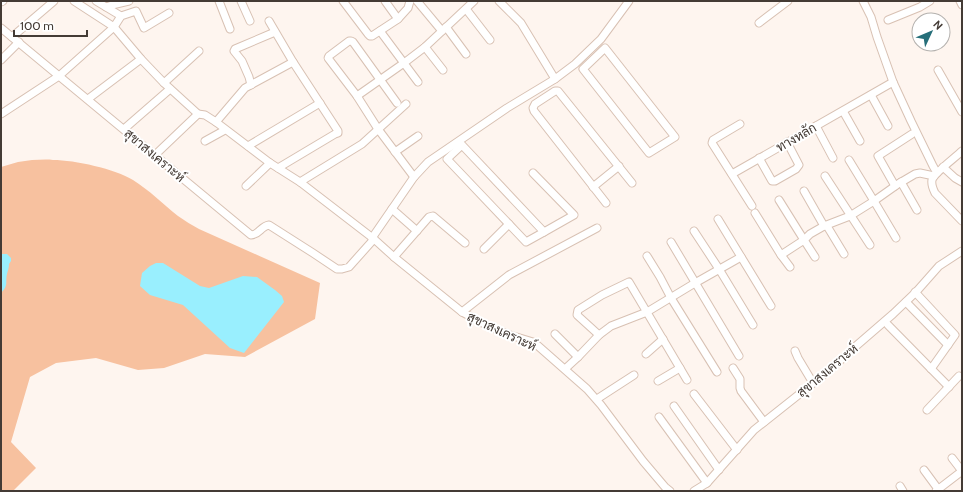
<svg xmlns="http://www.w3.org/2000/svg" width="963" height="492" font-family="Cabin,Sarabun,sans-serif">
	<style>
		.green { fill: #f7c19f }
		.water { fill: #99effe }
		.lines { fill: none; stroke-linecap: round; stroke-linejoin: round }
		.minor-casing { stroke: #d8c1b3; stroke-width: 9 }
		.minor { stroke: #fff; stroke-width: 7 }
		.labels { text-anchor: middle; stroke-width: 4; stroke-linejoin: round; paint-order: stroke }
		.street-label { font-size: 13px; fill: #443b35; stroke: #fff }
	</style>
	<rect width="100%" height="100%" fill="#fef5ef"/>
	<path class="green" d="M32 160C39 160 46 159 53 160 75 160 115 169 133 180 149 190 163 204 178 216 185 221 192 225 199 229L320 283 315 319 245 357 205 354 164 368 138 370 96 358 56 363 30 377 11 442 36 468 13 491H1V167L18 162Z"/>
	<g class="water">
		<path d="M1 254H7L11 258V261L9 264C9 268 8 270 7 274 5 283 9 285 1 293Z"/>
		<path d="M156 263H163L200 286 209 288 243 276 257 277 275 290 282 296 284 302 244 353 230 348 183 305 150 295 140 286 142 273 150 266Z"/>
	</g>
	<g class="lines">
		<g class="minor-casing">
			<g id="minor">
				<path d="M74 1 114 27 141 59 164 83 198 114"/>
				<path d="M96 1 121 16"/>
				<path d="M219 1 230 29"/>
				<path d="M241 1 250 21"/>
				<path d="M343 1 368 34 370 36H372L398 19 385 1"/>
				<path d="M417 1 442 31"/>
				<path d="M499 1 521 23 555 79"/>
				<path d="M863 1 871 17 877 37 893 82 911 121 933 166 937 173"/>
				<path d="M960 1 962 5"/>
				<path d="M1 2 3 1"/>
				<path d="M106 7 112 5 129 1"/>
				<path d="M466 9 490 40"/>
				<path d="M398 19 408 8 410 1"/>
				<path d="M888 20 920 7 930 1"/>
				<path d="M269 21 293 62 338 131V133L335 134 278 168"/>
				<path d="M759 23 788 1"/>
				<path d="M446 27 466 54"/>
				<path d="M1 28 251 235C259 235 261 226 269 225L313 253 337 269H342L349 267 374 239"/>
				<path d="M380 31 418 82"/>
				<path d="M12 37 54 1"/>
				<path d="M425 47 443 70"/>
				<path d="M605 48 675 137 649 153 583 69Z"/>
				<path d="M1 60 19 42"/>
				<path d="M938 70 962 112"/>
				<path d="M164 83 199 51"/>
				<path d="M251 85 249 77 242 61 234 51 235 49 275 32"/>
				<path d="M871 95 888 126"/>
				<path d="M357 96 404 63 425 47 474 1"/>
				<path d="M88 99 141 59"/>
				<path d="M397 103 353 42 351 41H349L329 56 328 58 357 96 378 129 414 177"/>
				<path d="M843 111 860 141"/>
				<path d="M1 114 59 76 114 27 121 16 136 11 144 28 169 13"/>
				<path d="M216 122 245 88 293 62"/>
				<path d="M740 124 713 140 712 143 752 206"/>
				<path d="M816 126 833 158"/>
				<path d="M124 129 170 89"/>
				<path d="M205 141 225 130"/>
				<path d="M462 145 544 232 526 242 447 159Z"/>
				<path d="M248 146 320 103"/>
				<path d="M962 151C956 157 934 173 932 180 931 185 933 189 935 193L962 221"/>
				<path d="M395 152 418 136"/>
				<path d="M155 155 198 114 205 115 216 122 270 163 300 182 374 239 394 257 462 312 488 326 510 335 533 342 537 345 587 389 601 405 643 461 665 487 670 491"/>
				<path d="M759 158 772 181H775L796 169 799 165 787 142"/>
				<path d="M849 160 874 201 896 238"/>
				<path d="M943 167 955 178 962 182"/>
				<path d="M533 173 574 215 544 232"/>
				<path d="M732 174 893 82"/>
				<path d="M825 176 870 245"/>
				<path d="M300 182 362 144 406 104"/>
				<path d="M901 182 917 210"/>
				<path d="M246 186 270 163"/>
				<path d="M895 186 878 156 912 134"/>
				<path d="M593 187 619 166"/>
				<path d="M804 191 824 226"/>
				<path d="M779 200 804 240 815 257"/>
				<path d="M606 203 534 111 533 108 535 104 555 91H558L632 183"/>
				<path d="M392 209 417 231"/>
				<path d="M755 213 781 255 790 267"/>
				<path d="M718 219 771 306"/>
				<path d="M827 226 844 254"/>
				<path d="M694 231 719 269 753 325"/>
				<path d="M372 238 414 177 428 162 507 108 555 79 575 64 601 39 629 1"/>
				<path d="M671 242 739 356"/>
				<path d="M484 249 509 224"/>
				<path d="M781 255 804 240 810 234 824 226 850 216 874 201 898 184 915 174 920 173 934 176"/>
				<path d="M647 256 660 277 671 298 717 372"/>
				<path d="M394 257 429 217 433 216 465 243"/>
				<path d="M915 292 955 335 931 369"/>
				<path d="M906 302 948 345"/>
				<path d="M462 312 509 275 597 228"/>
				<path d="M888 325 949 387"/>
				<path d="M555 334 578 357"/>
				<path d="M599 335 577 315 578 310 602 295 629 282 687 380"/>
				<path d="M795 351 798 358 813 383"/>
				<path d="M646 354 663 339"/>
				<path d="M733 368 740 379V388L741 391 764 422"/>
				<path d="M565 369 578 357 599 335 611 326 647 312 695 283 741 257"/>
				<path d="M658 381 680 368"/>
				<path d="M694 394 737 450"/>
				<path d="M597 399 634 375"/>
				<path d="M674 406 719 470"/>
				<path d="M927 410 959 376"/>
				<path d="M659 417 707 483"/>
				<path d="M952 458 962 471"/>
				<path d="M924 470 938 489"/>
				<path d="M900 486 903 491"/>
				<path d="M694 491 707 483 754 430 831 369 856 346 893 314 916 292 939 266 962 251"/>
				<path d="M936 491 962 471"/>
			</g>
		</g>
		<use href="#minor" class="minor"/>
	</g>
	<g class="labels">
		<g class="street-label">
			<text transform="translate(796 137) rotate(-30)" y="5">ทางหลัก</text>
			<text transform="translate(155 155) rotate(40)" y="5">สุขาสงเคราะห์</text>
			<text transform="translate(502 331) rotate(25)" y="5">สุขาสงเคราะห์</text>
			<text transform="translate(827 370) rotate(-40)" y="5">สุขาสงเคราะห์</text>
		</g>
	</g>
	<rect width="963" height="492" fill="none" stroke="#443b35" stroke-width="4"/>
	<g transform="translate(931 32) rotate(46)"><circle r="19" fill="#ffffff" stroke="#b4b1ae"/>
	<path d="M0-3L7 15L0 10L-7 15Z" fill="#256e79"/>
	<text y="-6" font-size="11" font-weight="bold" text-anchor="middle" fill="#443b35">N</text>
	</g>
	<path d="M14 30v6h73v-6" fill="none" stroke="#443b35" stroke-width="2"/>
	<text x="20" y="30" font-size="12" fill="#443b35" stroke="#ffffff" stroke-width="3" paint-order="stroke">100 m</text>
</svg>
